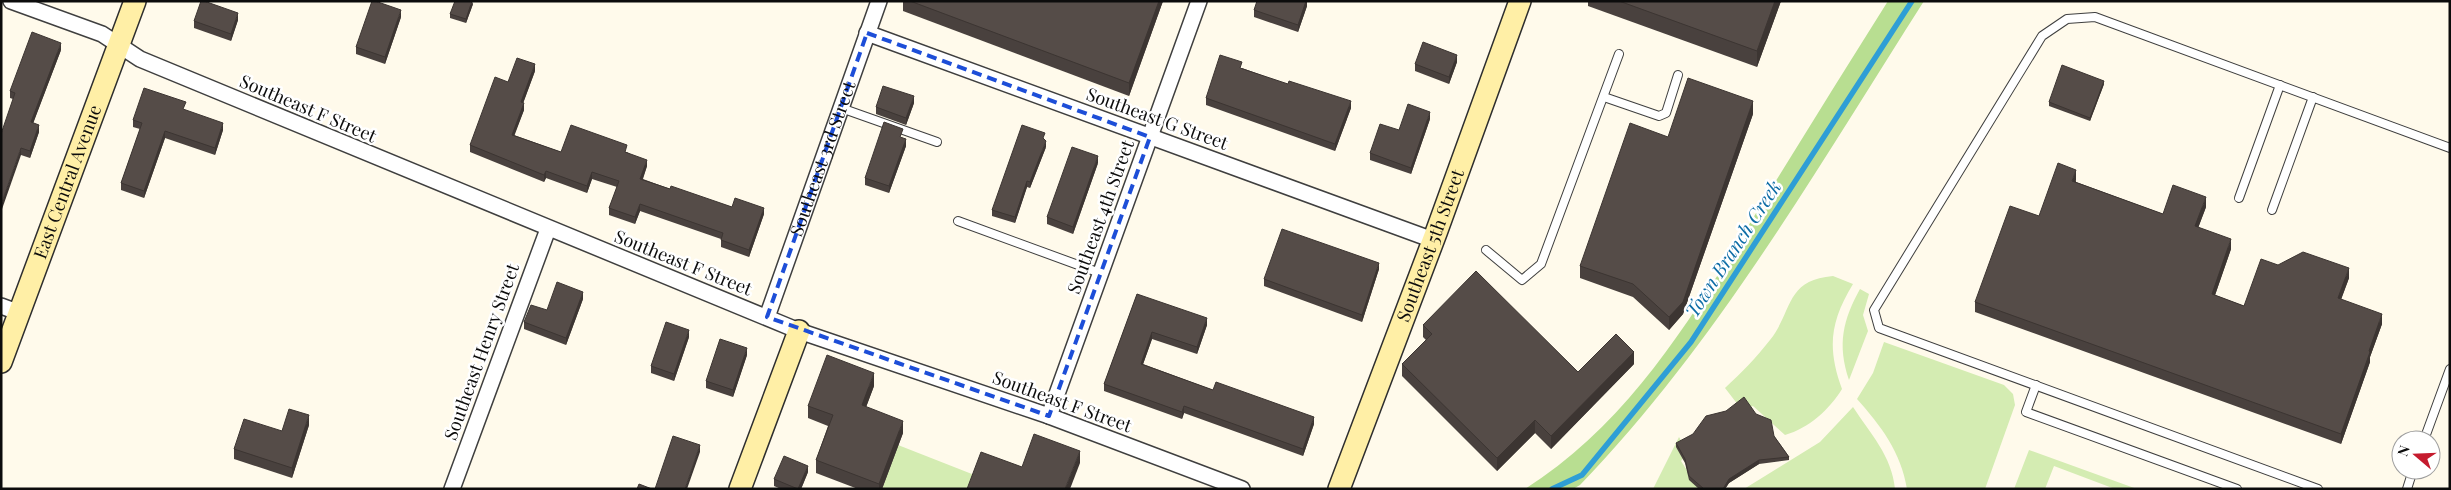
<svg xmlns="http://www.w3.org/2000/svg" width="2451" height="490" font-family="'Playfair Display',serif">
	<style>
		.green { fill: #d4ecb2 }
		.forest { fill: #b8de91 }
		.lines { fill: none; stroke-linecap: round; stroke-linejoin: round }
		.stream { stroke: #2e9ed6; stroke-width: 5.5 }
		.lane-casing { stroke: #3f3f3f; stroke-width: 10 }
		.street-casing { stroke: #3f3f3f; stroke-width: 18 }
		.secondary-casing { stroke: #2e2e2e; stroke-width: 24 }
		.lane { stroke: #fff; stroke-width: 8 }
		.street { stroke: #fff; stroke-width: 15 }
		.secondary { stroke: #ffefa6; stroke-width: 21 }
		.wall { fill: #49413e }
		.shaded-wall { fill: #3c3532 }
		.building { fill: #554c48; stroke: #3c3532 }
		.marked { fill: none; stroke: #1d4ed8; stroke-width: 4; stroke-dasharray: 10 6; stroke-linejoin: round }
		.labels { text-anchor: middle; stroke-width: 5; stroke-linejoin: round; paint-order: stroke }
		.street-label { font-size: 18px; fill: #0c0c0c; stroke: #fff }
		.water-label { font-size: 19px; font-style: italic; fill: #0e6da6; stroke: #fff }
	</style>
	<rect width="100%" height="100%" fill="#fffaeb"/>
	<g class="green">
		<path d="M1833 276 1853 284C1830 322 1827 348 1842 389 1829 410 1809 428 1785 435L1753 406 1742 410 1725 388C1741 373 1756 358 1770 340 1793 311 1785 280 1833 276Z"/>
		<path d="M1860 289 1869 294 1863 315 1868 331 1866 336 1849 380C1837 344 1843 320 1860 289Z"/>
		<path d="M1884 342 2004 385 2013 394 2015 405 1985 489H1907C1901 452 1881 426 1857 399L1873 373Z"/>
		<path d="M1853 407C1870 433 1892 456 1895 489H1744L1820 442Z"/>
		<path d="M1679 437 1688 452 1681 461 1699 489H1653Z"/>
		<path d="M898 445 977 476 972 489H882Z"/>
		<path d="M2029 450 2137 489H2115L2054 466 2045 489H2014Z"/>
	</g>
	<path class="forest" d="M1888 1H1924C1818 167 1717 343 1580 485L1573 489H1525C1631 422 1694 314 1758 210 1801 140 1844 71 1888 1Z"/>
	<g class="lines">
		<path class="stream" d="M1552 489 1582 475 1691 342 1912 1"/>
		<g class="lane-casing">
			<g id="lane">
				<path d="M1604 97 1659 116 1666 113 1678 75"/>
				<path d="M841 108 937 142"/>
				<path d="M2239 198 2280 85"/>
				<path d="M2272 210 2313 97"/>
				<path d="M958 221 1100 273"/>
				<path d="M1486 250 1522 280 1541 264 1619 54"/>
				<path d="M2036 385 2026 412 2237 489"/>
				<path d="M2424 440 2450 369"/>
				<path d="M2318 489 1879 328 1874 310 2042 36 2067 19 2095 17 2450 148"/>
				<path d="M2407 489 2413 470"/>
			</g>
		</g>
		<g class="street-casing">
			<g id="street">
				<path d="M11 1 102 34 140 59 799 331 1049 416 1242 489"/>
				<path d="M867 33 1433 240"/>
				<path d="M1 306 20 313"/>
				<path id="s1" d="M767 317 879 1"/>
				<path d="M1049 416 1199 1"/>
				<path d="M452 489 548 229"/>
			</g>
		</g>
		<g class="secondary-casing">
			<g id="secondary">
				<path id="s2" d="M1 362 135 1"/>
				<path d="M740 489 799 331"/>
				<path id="s3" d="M1339 489 1436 233 1520 1"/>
			</g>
		</g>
		<use href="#lane" class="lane"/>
		<use href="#street" class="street"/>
		<use href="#secondary" class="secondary"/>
	</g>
	<g class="wall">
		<path d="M903 1H1163L1129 96 903 11Z"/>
		<path d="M1307 1V6L1298 32 1254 17V10Z"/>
		<path d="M1588 1H1781L1757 67 1588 6Z"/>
		<path d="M473 4 466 23 450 18V14Z"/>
		<path d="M401 17 385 64 356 54V47Z"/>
		<path d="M238 20 231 41 194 28V21Z"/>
		<path d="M61 50 33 123 39 132 30 158 21 155 13 99 10 98V91Z"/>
		<path d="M1457 62 1449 84 1415 71V64Z"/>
		<path d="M1242 68 1351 108 1335 151 1206 105V98Z"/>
		<path d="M535 71 523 103 524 110 514 135 561 152H627L647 166 643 179 670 189 732 207 764 214 749 257 721 247V239L640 211 635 224 609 215V208L617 187 592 179 587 193 546 178 544 182 470 152V145L508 82Z"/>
		<path d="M2104 84 2090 121 2049 106V102Z"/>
		<path d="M914 103 906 125 876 114V107Z"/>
		<path d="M185 110 223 130 215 155 165 138 144 198 121 190V183L140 129 133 127V120Z"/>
		<path d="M1753 114 1683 314 1669 330 1633 297 1580 278V266L1668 137Z"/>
		<path d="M1430 119 1411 174 1370 160V153L1399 130Z"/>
		<path d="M903 136 902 137 906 146 889 193 865 185V178Z"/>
		<path d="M1046 147 1030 188 1027 187 1015 223 992 216V210Z"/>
		<path d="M1098 163 1073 234 1047 224V217Z"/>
		<path d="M2076 180V182L2163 214 2206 207 2198 228 2231 249 2215 295 2244 306 2278 265 2349 278 2341 299 2382 324 2370 357V362L2341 444 1975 312V302L2039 216Z"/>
		<path d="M1379 269 1362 322 1264 286V279Z"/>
		<path d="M1137 294 1207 325 1197 354 1152 339 1143 364 1213 390 1314 424 1303 456 1184 413 1182 419 1104 391V384Z"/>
		<path d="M583 299 566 345 524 329V322L547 310Z"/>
		<path d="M1423 325 1578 372 1634 364 1551 449 1535 433 1497 471 1402 376V364L1426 340 1423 337Z"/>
		<path d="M689 337 674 381 651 373V366Z"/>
		<path d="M747 355 733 397 706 388V381Z"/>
		<path d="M874 386 866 407 903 433 882 489H858L816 473V460L828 426 808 418V406Z"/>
		<path d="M309 425 292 478 234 459V449L282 431Z"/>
		<path d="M1774 436 1789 457V460L1759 464 1729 483 1725 489H1699L1689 480 1685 463 1676 447V443Z"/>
		<path d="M808 472 801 489H781L774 486V479Z"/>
	</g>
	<g class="shaded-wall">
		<path d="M472 1 473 4 466 23V19Z"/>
		<path d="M1159 1H1163L1129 96V83Z"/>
		<path d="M1306 1H1307V6L1298 32V25Z"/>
		<path d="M1775 1H1781L1757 67V51Z"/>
		<path d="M401 10V17L385 64V57Z"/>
		<path d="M238 13V20L231 41V34Z"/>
		<path d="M61 43V50L31 129V122Z"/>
		<path d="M1457 55V62L1449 84V77Z"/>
		<path d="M535 64V71L521 109V102Z"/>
		<path d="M2104 81V84L2090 121V118Z"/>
		<path d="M914 96V103L906 125V118Z"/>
		<path d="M1351 101V108L1335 151V144Z"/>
		<path d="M1753 101V114L1683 314 1669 330V317Z"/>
		<path d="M524 103V110L512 142V135Z"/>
		<path d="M1430 112V119L1411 174V168Z"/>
		<path d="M223 123V130L215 155V148Z"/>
		<path d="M39 125V132L30 158V151Z"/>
		<path d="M165 131V138L144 198V191Z"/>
		<path d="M906 139V146L889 193V186Z"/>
		<path d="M1046 141V147L1030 188V182Z"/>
		<path d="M21 148V155L1 212V205Z"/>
		<path d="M1098 156V163L1073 234V227Z"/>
		<path d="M647 160V166L640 186V179Z"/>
		<path d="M2076 170V180L2072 191V181Z"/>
		<path d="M546 171V178L544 182V175Z"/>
		<path d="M592 172V179L587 193V186Z"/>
		<path d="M1027 181V187L1015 223V217Z"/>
		<path d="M2206 197V207L2195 236V226Z"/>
		<path d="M640 204V211L635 224V217Z"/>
		<path d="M764 208V214L749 257V250Z"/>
		<path d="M2231 239V249L2212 304V294Z"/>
		<path d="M1379 263V269L1362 322V315Z"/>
		<path d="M2349 268V278L2338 308V298Z"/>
		<path d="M583 292V299L566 345V338Z"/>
		<path d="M2382 314V324L2370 357V362L2341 444V434Z"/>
		<path d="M1207 318V325L1197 354V347Z"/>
		<path d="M689 330V337L674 381V374Z"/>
		<path d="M1152 332V339L1141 370V364Z"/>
		<path d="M747 348V355L733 397V390Z"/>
		<path d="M1634 352V364L1551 449V436Z"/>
		<path d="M874 373V386L862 418V405Z"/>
		<path d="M1184 406V413L1182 419V412Z"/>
		<path d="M309 415V425L292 478V468Z"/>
		<path d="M1314 417V424L1303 456V449Z"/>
		<path d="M1535 420V433L1497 471V458Z"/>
		<path d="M903 421V433L882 489H879V484Z"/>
		<path d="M700 445V452L687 489H685Z"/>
		<path d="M1080 451V463L1070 489H1065Z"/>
		<path d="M1759 460V464L1729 483 1725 489H1723L1729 479Z"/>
		<path d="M808 466V472L801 489H798Z"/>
	</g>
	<g class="building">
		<path d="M201 1H204L238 13 231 34 194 21Z"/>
		<path d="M372 1H375L401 10 385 57 356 47Z"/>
		<path d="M455 1H472L466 19 450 14Z"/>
		<path d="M910 1H1159L1129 83Z"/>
		<path d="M1257 1H1306L1298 25 1254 10Z"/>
		<path d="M1619 1H1775L1757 51Z"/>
		<path d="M32 32 61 43 31 122 39 125 30 151 21 148 1 205V134L15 93 10 91Z"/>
		<path d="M1423 42 1457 55 1449 77 1415 64Z"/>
		<path d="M1220 55 1242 62 1240 68 1288 84 1289 81 1351 101 1335 144 1206 98Z"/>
		<path d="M517 58 535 64 521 102 524 103 512 135 561 152 571 125 627 145 625 152 647 160 640 179 670 189 671 186 732 207 735 198 764 208 749 250 721 240 723 233 640 204 635 217 609 208 619 181 592 172 587 186 546 171 544 175 470 145 495 77 508 82Z"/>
		<path d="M2062 65 2104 81 2090 118 2049 102Z"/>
		<path d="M1688 78 1753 101 1683 302 1669 317 1633 284 1580 266 1630 123 1668 137Z"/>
		<path d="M883 86 914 96 906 118 876 107Z"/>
		<path d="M144 88 186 102 183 109 223 123 215 148 165 131 144 191 121 183 142 123 133 120Z"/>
		<path d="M1408 104 1430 112 1411 168 1370 153 1380 124 1399 130Z"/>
		<path d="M884 122 903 129 900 137 906 139 889 186 865 178Z"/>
		<path d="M1022 125 1045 133 1043 138 1046 141 1030 182 1027 181 1015 217 992 210Z"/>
		<path d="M1072 147 1098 156 1073 227 1047 217Z"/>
		<path d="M2058 163 2076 170 2072 181 2163 214 2173 185 2206 197 2195 226 2231 239 2212 294 2244 306 2261 259 2278 265 2303 252 2349 268 2338 298 2382 314 2369 351 2370 352 2341 434 1975 302 2010 206 2039 216Z"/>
		<path d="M1282 229 1379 263 1362 315 1264 279Z"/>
		<path d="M1476 271 1578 372 1616 334 1634 352 1551 436 1535 420 1497 458 1402 364 1432 334 1423 325Z"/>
		<path d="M557 282 583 292 566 338 524 322 531 305 547 310Z"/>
		<path d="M1137 294 1207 318 1197 347 1152 332 1141 364 1213 390 1216 382 1314 417 1303 449 1184 406 1182 412 1104 384Z"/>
		<path d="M666 322 689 330 674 374 651 366Z"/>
		<path d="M720 339 747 348 733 390 706 381Z"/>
		<path d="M827 355 874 373 862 405 903 421 879 484 816 460 833 415 808 406Z"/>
		<path d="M1744 397 1756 414 1771 420 1774 436 1789 457 1759 460 1729 479 1723 489H1704L1689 476 1685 459 1676 443 1693 434 1706 416 1726 411Z"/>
		<path d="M289 409 309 415 292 468 234 449 244 419 282 431Z"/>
		<path d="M1034 434 1080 451 1065 489H967L981 452 1022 467Z"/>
		<path d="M673 436 700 445 685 489H655Z"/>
		<path d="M784 456 808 466 798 489 774 479Z"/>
		<path d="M639 484 652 489H637Z"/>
	</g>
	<path class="marked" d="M867 33 1150 137 1049 416 767 317Z"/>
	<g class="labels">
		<g class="street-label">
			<text transform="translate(308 109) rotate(23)" y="6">Southeast F Street</text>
			<text transform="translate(1157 119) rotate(20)" y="6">Southeast G Street</text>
			<text dy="6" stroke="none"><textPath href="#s1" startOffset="168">Southeast 3rd Street</textPath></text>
			<text dy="6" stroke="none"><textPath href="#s2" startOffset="192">East Central Avenue</textPath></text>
			<text transform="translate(1101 217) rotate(-70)" y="6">Southeast 4th Street</text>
			<text dy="6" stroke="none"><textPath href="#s3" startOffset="260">Southeast 5th Street</textPath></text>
			<text transform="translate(683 263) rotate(22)" y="6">Southeast F Street</text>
			<text transform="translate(482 352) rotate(-70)" y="6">Southeast Henry Street</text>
			<text transform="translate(1062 402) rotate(20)" y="6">Southeast F Street</text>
		</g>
		<g class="water-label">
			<text transform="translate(1733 249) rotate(-57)" y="7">Town Branch Creek</text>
		</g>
	</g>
	<rect width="2451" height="490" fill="none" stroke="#0c0c0c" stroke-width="5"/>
	<g transform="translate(2416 455) rotate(289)"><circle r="24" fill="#ffffff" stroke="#9e9e9e"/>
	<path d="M0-4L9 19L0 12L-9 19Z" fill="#c51b2e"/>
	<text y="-8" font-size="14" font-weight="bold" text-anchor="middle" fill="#0c0c0c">N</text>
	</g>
</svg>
